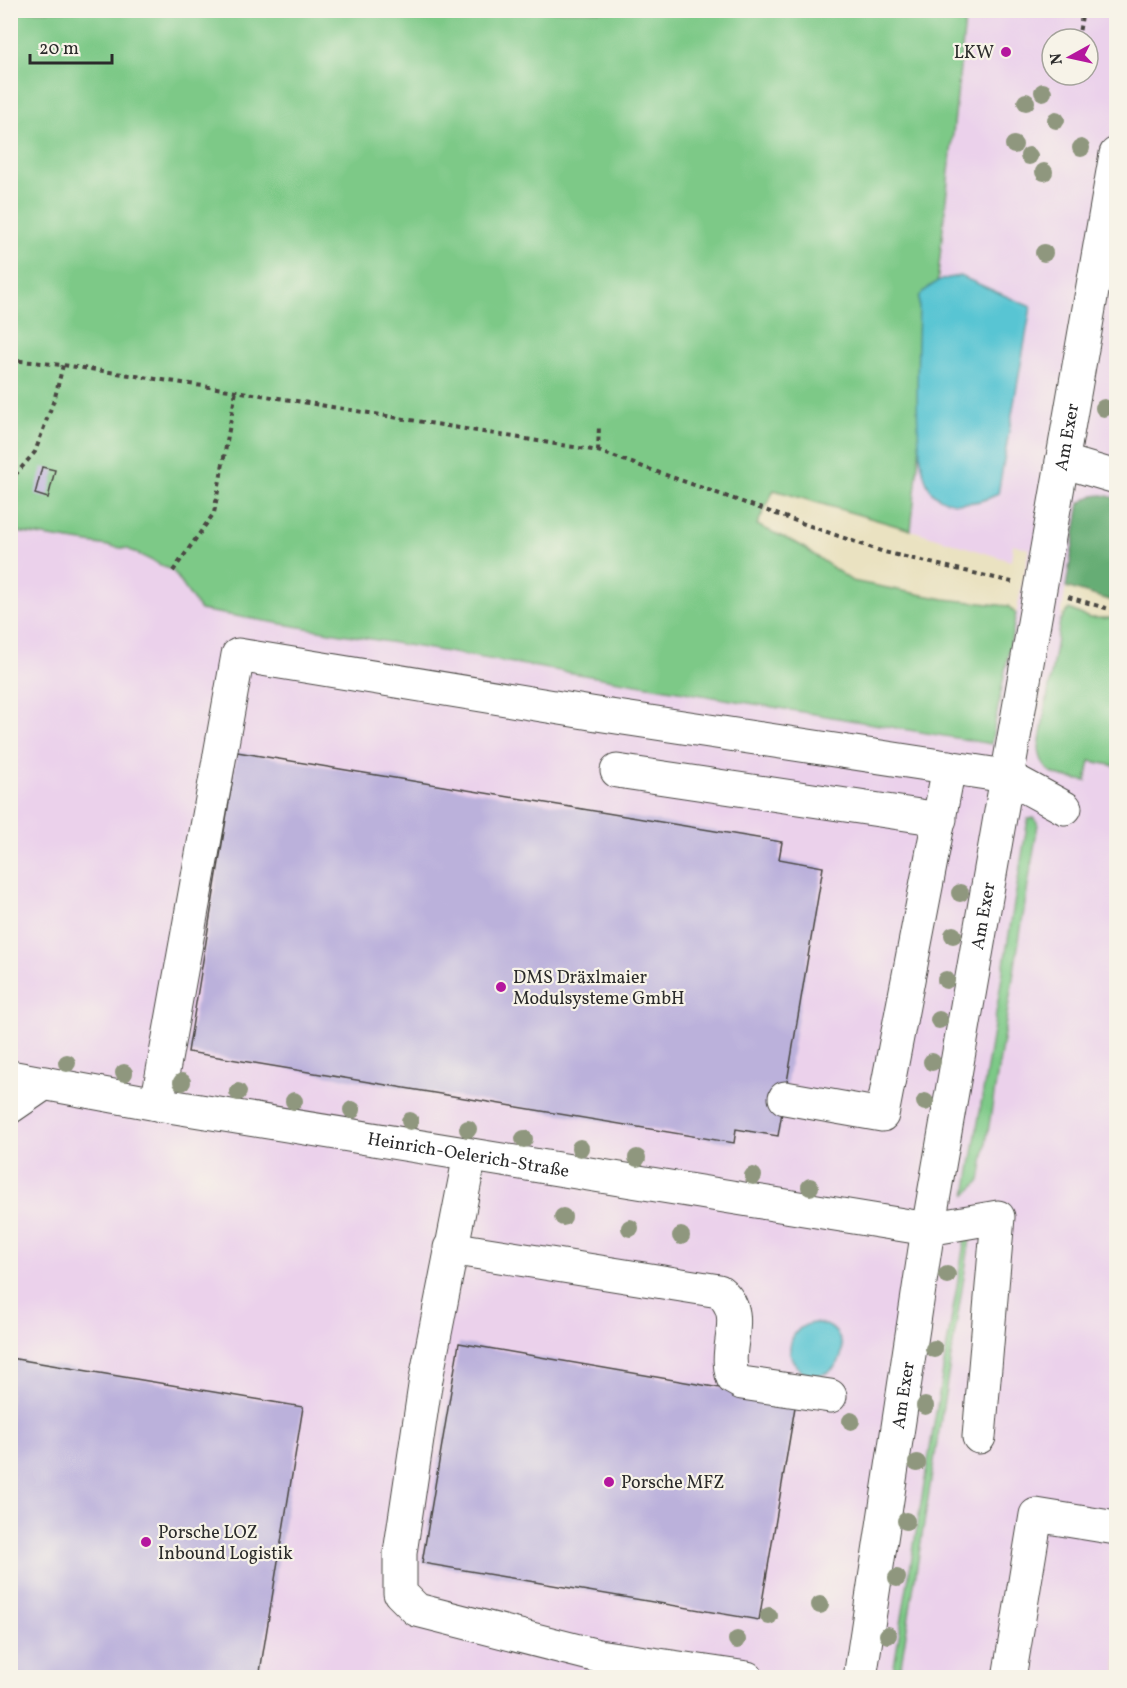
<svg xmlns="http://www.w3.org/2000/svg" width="1127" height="1688" font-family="Vollkorn,serif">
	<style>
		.built { fill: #ebd1eb; fill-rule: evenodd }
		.green { fill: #7dc987; stroke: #547a59; stroke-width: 1.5 }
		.forest { fill: #66ad74; stroke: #486c50; stroke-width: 1.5 }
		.water { fill: #59c5d3; stroke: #42787f; stroke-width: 1.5 }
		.building { fill: #bbb1db }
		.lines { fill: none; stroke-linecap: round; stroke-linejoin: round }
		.minor-casing { stroke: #484642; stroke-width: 35 }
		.path { stroke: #484642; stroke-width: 4; stroke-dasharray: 4.5 4.5; stroke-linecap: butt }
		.minor { stroke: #fff; stroke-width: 33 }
		.tree { fill: #8f977e }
		.poi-dot { fill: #b5179e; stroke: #f7f3e8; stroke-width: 2 }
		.labels { text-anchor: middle; stroke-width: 4.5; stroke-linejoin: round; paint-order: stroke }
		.poi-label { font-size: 18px; fill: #2b2b2b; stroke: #f7f3e8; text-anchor: start }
		.street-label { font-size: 18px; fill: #2b2b2b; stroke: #f7f3e8 }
	</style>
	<rect width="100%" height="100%" fill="#f7f3e8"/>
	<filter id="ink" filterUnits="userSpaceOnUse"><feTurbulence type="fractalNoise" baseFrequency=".0167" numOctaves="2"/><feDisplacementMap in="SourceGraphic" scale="12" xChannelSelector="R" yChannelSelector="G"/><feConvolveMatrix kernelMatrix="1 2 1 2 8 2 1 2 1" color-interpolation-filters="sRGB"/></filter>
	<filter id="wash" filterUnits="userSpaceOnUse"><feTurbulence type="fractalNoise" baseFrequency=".008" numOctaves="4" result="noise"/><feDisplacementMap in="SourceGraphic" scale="24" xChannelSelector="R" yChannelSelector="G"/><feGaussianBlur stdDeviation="1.35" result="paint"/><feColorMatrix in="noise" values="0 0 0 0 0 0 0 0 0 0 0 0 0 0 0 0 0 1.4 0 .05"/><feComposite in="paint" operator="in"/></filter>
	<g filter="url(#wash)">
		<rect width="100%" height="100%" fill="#eae2c1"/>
		<path class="built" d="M953 11H1116V498L1103 495 1092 496 1080 503 1039 747 1086 781 1090 761 1116 766V1677H11L10 531 128 549 173 571 200 610 991 744 1029 549 1013 544 1011 561 911 530 896 241ZM1052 39H1088V75H1052Z"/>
		<g class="green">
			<path d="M11 11H966L911 530 774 490 757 525 800 545 852 581 944 599 1008 606 1016 614 991 744 200 610 173 571 128 549 11 531Z"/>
			<path d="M1069 609 1089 618H1116V766L1090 761 1086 781C1061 777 1041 777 1039 747L1060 621Z"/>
			<path d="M1034 818 1038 824 980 1181 966 1195 1028 819Z"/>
			<path d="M971 1234 899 1677 892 1678 965 1237Z"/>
		</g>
		<path class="forest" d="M1103 495 1116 498V602L1066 587 1080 503 1092 496Z"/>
		<g class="water">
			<path d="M960 276 1031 307 998 494C979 504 940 511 928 485 911 452 919 338 919 297 931 283 942 278 960 276Z"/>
			<circle cx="816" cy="1349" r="26"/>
		</g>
		<g id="blocks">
			<g class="building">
				<path d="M42 467 55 470 48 498 35 494Z"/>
				<path d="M237 752 782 842 779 859 823 867 778 1136 736 1129 734 1143 188 1052Z"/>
				<path d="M459 1343 796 1401 759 1620 422 1563Z"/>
				<path d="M10 1358 303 1407 259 1678H10Z"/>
			</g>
		</g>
	</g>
	<g filter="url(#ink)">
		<use href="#blocks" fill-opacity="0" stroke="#484642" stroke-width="1.5"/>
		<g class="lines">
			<g class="minor-casing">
				<g id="minor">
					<path d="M1062 461 1116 477"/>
					<path d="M617 771 940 819"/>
					<path id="s1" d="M10 1077 157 1104 928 1229 998 1217 979 1437"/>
					<path d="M785 1098 882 1115 949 767"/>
					<path d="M157 1104 238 655 597 714 1006 776 1065 808"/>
					<path d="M10 1107 45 1083"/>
					<path d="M470 1155 426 1379 400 1553V1593L417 1610 598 1656 747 1678"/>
					<path d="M450 1248 719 1291C749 1315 722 1346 733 1378L742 1383 830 1396"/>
					<path id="s2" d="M860 1678 928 1229 1116 154"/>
					<path d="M1009 1678 1036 1515 1116 1528"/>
				</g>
			</g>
			<g class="path">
				<path d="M1078 39 1083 10"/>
				<path d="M10 360 63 365 236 391 598 451 884 552 1012 582"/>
				<path d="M598 451 599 426"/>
				<path d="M15 475 35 452 55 397 63 365"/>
				<path d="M173 571 214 513 236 391"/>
				<path d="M1068 597 1116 611"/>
			</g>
			<use href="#minor" class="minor"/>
		</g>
		<g class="tree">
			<circle cx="1043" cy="92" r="9"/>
			<circle cx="1026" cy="102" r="9"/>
			<circle cx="1056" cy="120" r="9"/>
			<circle cx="1014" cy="145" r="9"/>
			<circle cx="1081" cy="148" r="9"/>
			<circle cx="1029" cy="156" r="9"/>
			<circle cx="1044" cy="172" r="9"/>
			<circle cx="1044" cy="253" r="9"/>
			<circle cx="1104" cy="408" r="9"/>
			<circle cx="960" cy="893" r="9"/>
			<circle cx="953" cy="935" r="9"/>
			<circle cx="946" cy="980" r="9"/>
			<circle cx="939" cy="1020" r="9"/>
			<circle cx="932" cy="1062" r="9"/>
			<circle cx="67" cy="1063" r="9"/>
			<circle cx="124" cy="1073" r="9"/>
			<circle cx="182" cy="1082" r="9"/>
			<circle cx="238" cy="1092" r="9"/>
			<circle cx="294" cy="1101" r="9"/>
			<circle cx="925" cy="1102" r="9"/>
			<circle cx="352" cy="1110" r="9"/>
			<circle cx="410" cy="1121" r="9"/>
			<circle cx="468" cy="1129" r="9"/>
			<circle cx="524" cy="1139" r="9"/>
			<circle cx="580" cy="1148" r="9"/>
			<circle cx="637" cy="1158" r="9"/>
			<circle cx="753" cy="1176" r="9"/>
			<circle cx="810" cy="1187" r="9"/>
			<circle cx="563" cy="1217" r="9"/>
			<circle cx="630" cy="1228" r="9"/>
			<circle cx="681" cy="1236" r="9"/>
			<circle cx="947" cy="1275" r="9"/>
			<circle cx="934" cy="1349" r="9"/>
			<circle cx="925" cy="1406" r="9"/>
			<circle cx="851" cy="1421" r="9"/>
			<circle cx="917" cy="1463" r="9"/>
			<circle cx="906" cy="1521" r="9"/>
			<circle cx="897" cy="1578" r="9"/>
			<circle cx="820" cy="1605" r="9"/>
			<circle cx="769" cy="1616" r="9"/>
			<circle cx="888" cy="1635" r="9"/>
			<circle cx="737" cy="1640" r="9"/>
		</g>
	</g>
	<g class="poi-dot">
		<circle cx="1006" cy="52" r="6"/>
		<circle cx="501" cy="987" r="6"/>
		<circle cx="609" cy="1482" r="6"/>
		<circle cx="146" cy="1542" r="6"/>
	</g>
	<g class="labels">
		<g class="poi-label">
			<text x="994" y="58" text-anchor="end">LKW</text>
			<text x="513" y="983">DMS Dräxlmaier<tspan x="513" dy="21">Modulsysteme GmbH</tspan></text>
			<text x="621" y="1488">Porsche MFZ</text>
			<text x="158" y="1538">Porsche LOZ<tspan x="158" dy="21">Inbound Logistik</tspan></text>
		</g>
		<g class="street-label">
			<text dy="6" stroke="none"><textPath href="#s2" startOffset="1258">Am Exer</textPath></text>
			<text dy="6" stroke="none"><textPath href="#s2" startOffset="772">Am Exer</textPath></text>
			<text dy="6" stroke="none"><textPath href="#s1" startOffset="465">Heinrich-Oelerich-Straße</textPath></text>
			<text dy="6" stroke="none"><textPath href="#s2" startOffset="286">Am Exer</textPath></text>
		</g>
	</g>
	<rect width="1127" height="1688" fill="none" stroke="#f7f3e8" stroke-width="36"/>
	<g transform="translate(1070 57) rotate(262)"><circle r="28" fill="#f7f3e8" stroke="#a5a39c" stroke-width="1.5"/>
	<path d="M0-4.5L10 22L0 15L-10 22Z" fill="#b5179e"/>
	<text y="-9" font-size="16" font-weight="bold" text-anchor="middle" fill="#2b2b2b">N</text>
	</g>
	<path d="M30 54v9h82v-9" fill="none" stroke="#2b2b2b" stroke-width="3"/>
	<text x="39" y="54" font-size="18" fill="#2b2b2b" stroke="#f7f3e8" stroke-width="4.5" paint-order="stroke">20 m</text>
</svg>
